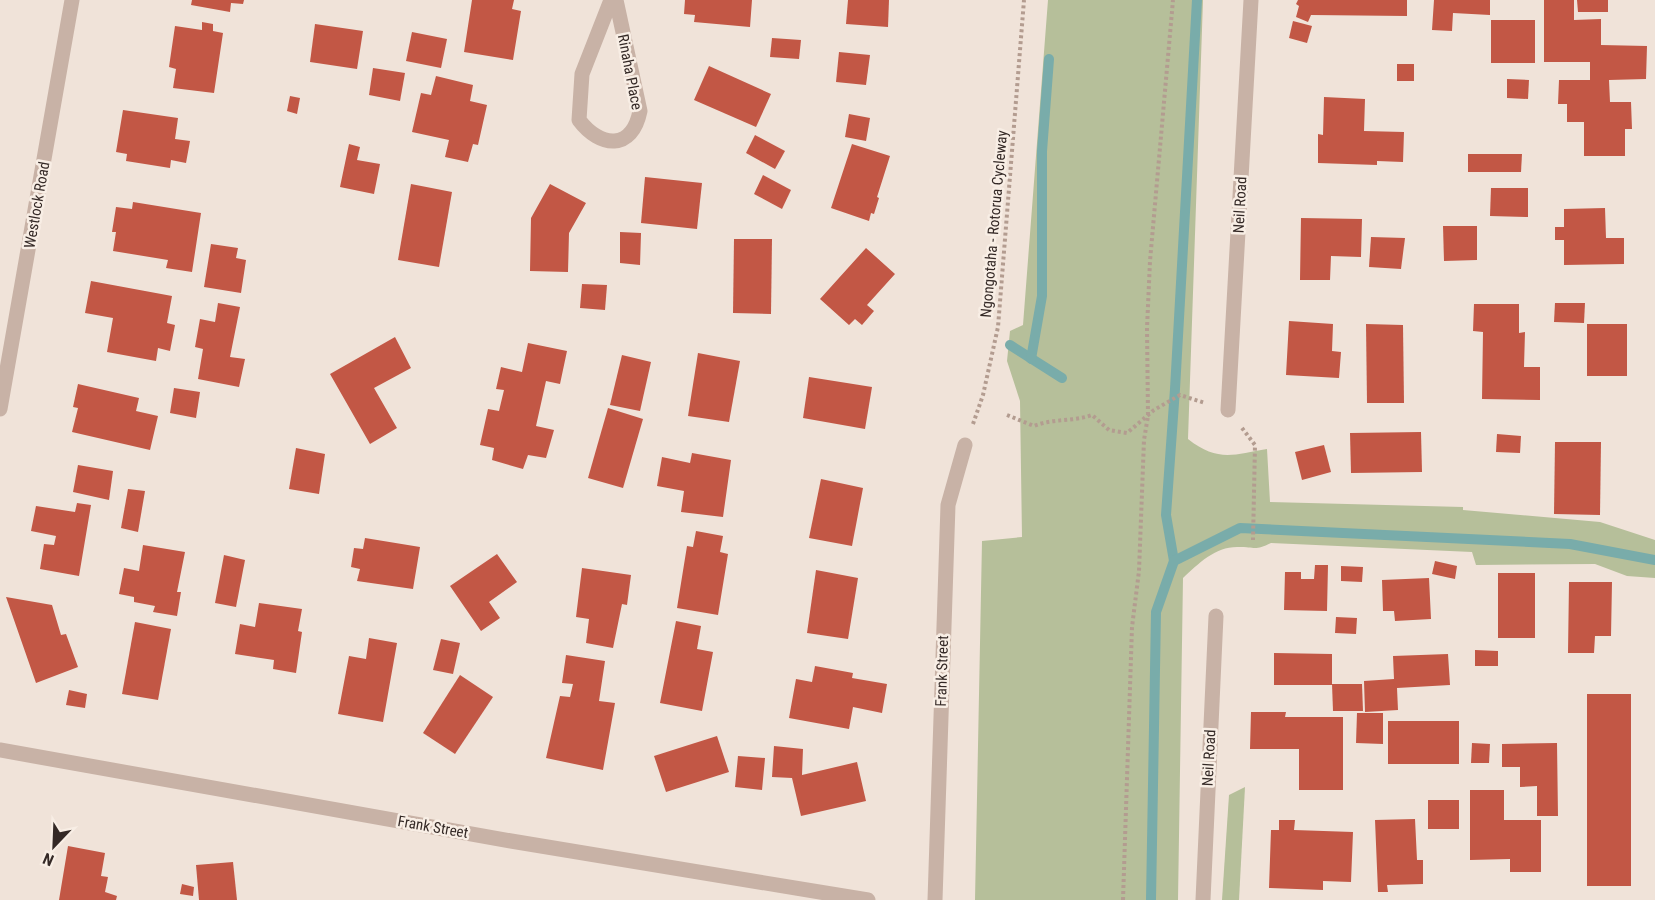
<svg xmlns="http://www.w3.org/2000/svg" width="1655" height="900" font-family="'Roboto Condensed',sans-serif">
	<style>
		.green { fill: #b6bf9a }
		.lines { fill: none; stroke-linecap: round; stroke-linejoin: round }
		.stream { stroke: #79acaa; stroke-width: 10 }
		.building { fill: #c25745 }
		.path { stroke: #b39c90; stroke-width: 4; stroke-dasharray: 3 3; stroke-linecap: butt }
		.minor { stroke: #c8b2a6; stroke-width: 15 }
		.labels { text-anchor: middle; stroke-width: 5; stroke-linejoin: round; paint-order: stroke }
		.street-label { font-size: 15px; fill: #342926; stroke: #f8eee5 }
	</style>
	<rect width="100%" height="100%" fill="#f0e3d9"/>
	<g class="green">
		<path d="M1048 0H1203L1188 439C1217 462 1233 455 1267 449L1270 502 1463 507V510L1600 522 1655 540V578L1627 576 1595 564 1476 565 1472 552 1271 543C1255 551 1255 547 1239 547 1216 546 1199 563 1183 578L1178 900H975L982 541 1022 537 1020 401 1007 361 1010 331 1023 325Z"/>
		<path d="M1245 787 1239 900H1222L1229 795Z"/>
	</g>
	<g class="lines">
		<g class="stream">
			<path d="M1010 345 1062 378"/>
			<path d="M1031 359 1042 296V151L1049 59"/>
			<path d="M1174 561 1166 515 1175 389 1197 0"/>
			<path d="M1151 900 1156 612 1174 561 1240 528 1570 544 1655 560"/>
		</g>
	</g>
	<g class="building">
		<path d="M192 0H244L243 4 231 3 230 12 191 5Z"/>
		<path d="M472 0H514L512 9 521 11 513 60 464 52Z"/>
		<path d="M685 0H752L750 27 694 22 695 15 684 14Z"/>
		<path d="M848 0H889L888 27 846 24Z"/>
		<path d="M1298 0H1407V16L1311 15 1308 22 1296 17 1299 6 1296 4Z"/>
		<path d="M1434 0H1490V15L1453 13 1452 31 1432 30Z"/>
		<path d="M1544 0H1574V20L1601 19V45L1647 46 1646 79 1609 80 1610 102H1631L1632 129H1625V156H1584V122H1567V104H1558L1559 80H1590V62H1544Z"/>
		<path d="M1577 0H1608V12H1578Z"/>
		<rect x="1491" y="20" width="44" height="43"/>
		<path d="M1293 21 1312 26 1307 43 1289 38Z"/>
		<path d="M202 22 213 24V31L223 33 214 93 173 88 176 69 169 67 175 26 202 30Z"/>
		<path d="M315 24 363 31 357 69 310 62Z"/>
		<path d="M412 32 447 39 441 68 406 61Z"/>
		<path d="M772 38 801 40 799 59 770 57Z"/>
		<path d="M839 52 870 55 866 85 836 82Z"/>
		<rect x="1397" y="64" width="17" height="17"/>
		<path d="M709 66 771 94 756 127 694 100Z"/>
		<path d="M373 68 405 73 400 101 369 95Z"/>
		<path d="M436 76 473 85 470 101 487 105 478 145 473 144 468 162 445 157 449 140 412 132 421 93 431 95Z"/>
		<path d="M1507 79 1529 80 1528 99 1507 98Z"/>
		<path d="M290 96 300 98 297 114 287 111Z"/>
		<path d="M1324 97 1365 99 1364 131 1404 132 1403 162 1377 161V165L1318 163V134L1323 135Z"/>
		<path d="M123 110 178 118 175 139 190 141 186 163 171 160 170 168 126 161 127 154 116 152Z"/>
		<path d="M849 114 870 118 866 141 845 137Z"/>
		<path d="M755 135 785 151 775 169 746 153Z"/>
		<path d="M349 144 360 147 357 160 380 164 374 194 340 187Z"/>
		<path d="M852 144 890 156 877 197 879 198 874 214 871 213 869 221 831 208Z"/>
		<path d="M1468 154H1522L1521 172H1468Z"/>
		<path d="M763 175 791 190 782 209 754 194Z"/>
		<path d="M645 177 702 183 697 229 641 223Z"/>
		<path d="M411 184 452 192 439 267 398 260Z"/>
		<path d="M550 184 586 203 569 233 568 272 530 271 531 218Z"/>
		<path d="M1491 188H1528V217L1490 216Z"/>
		<path d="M133 202 201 213 192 272 166 268 168 260 113 251 116 232H112L116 207 132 209Z"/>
		<path d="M1605 208 1606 238H1624V264L1564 265V240H1555V227H1564V209Z"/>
		<path d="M1301 218 1362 219 1361 257 1331 256 1330 280H1300Z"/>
		<path d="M1443 226H1477V260L1444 261Z"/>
		<path d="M620 232 641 233 640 265 620 263Z"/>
		<path d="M1371 237 1405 238 1401 269 1369 267Z"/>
		<path d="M734 239H772L771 314 733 313Z"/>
		<path d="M211 244 238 248 236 258 246 260 241 293 204 287Z"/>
		<path d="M866 248 895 274 867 305 874 311 862 325 855 319 849 325 820 299Z"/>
		<path d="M91 281 172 296 167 323 175 325 170 351 158 348 156 361 107 352 113 318 85 313Z"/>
		<path d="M582 284 607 285 605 310 580 308Z"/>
		<path d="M218 303 240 307 230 357 245 359 239 387 198 379 203 349 195 347 200 319 215 322Z"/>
		<path d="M1555 303H1585L1584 323 1554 322Z"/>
		<path d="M1474 304H1519V333L1525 332 1524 367H1540V400L1482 399 1483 332 1473 331Z"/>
		<path d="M1289 321 1333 324 1332 351 1341 352 1339 378 1286 375Z"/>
		<path d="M1366 324 1403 325 1404 403H1367Z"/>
		<rect x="1587" y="324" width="40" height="52"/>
		<path d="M395 337 411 368 374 388 397 428 370 444 330 374Z"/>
		<path d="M528 343 567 351 560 384 546 381 536 426 554 430 546 458 528 455 523 469 492 460 494 448 480 445 488 409 499 411 504 390 496 389 501 367 522 372Z"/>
		<path d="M698 353 740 361 729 422 688 416Z"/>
		<path d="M622 355 651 362 640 411 610 405Z"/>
		<path d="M809 377 872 387 865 429 803 418Z"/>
		<path d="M78 384 139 398 136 411 158 416 150 450 72 432 78 408 73 407Z"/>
		<path d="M174 388 200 392 196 418 170 413Z"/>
		<path d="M608 408 643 419 623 488 588 478Z"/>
		<path d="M1421 432 1422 472 1351 473 1350 433Z"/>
		<path d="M1497 434 1521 436 1520 453 1496 452Z"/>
		<path d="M1555 442H1601L1600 515 1554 514Z"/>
		<path d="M1324 445 1331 472 1302 480 1295 452Z"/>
		<path d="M296 448 325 454 319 494 289 489Z"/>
		<path d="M692 453 731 460 723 517 681 512 684 491 657 486 662 457 690 463Z"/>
		<path d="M78 465 113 471 109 500 73 492Z"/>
		<path d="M821 479 863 488 852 546 809 538Z"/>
		<path d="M128 489 145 491 138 532 121 528Z"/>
		<path d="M77 503 91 505 79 576 40 569 44 544 54 545 56 536 31 531 36 506 75 512Z"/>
		<path d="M696 531 723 536 720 552 728 554 718 615 677 608 687 546 693 547Z"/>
		<path d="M365 538 420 547 413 589 357 581 360 569 351 567 354 548 363 549Z"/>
		<path d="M143 545 185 552 177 592H181L177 616 153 612 155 606 134 602V597L119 594 124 568 139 571Z"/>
		<path d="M497 554 517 582 489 602 500 618 481 631 450 586Z"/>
		<path d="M224 555 245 560 236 607 215 603Z"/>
		<path d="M1435 561 1457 566 1455 579 1432 574Z"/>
		<path d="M1315 565H1328L1327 611 1284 610 1285 572H1301V579H1314Z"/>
		<path d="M1341 566 1363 567 1362 582 1341 581Z"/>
		<path d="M582 568 631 575 627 605 622 604 613 648 586 643 589 619 576 617Z"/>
		<path d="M816 570 858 578 848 639 807 633Z"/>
		<rect x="1498" y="573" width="37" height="65"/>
		<path d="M1429 578 1431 619 1395 621 1394 611H1383L1382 580Z"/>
		<path d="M1569 582H1612L1611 636H1595L1594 653H1568Z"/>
		<path d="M6 597 52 605 61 635 66 634 78 667 36 683Z"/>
		<path d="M259 603 302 609 298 631 302 632 296 673 273 669 274 660 235 654 240 624 255 627Z"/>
		<path d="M1336 617 1357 618 1356 634 1335 633Z"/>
		<path d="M676 621 701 626 697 649 713 652 702 711 660 703Z"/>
		<path d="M135 622 171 629 158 700 122 694Z"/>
		<path d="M369 638 397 643 383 722 338 714 349 656 366 659Z"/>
		<path d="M441 639 460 643 453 674 433 670Z"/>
		<path d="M1475 650 1498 651V666H1475Z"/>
		<path d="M1274 653 1332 654V685H1274Z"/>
		<path d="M1448 654 1450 685 1397 688 1398 710 1365 712 1364 681 1394 679 1393 656Z"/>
		<path d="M566 655 605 661 599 701 615 703 603 770 546 758 560 696 570 697 573 684 562 683Z"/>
		<path d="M815 666 853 673 852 678 887 684 882 713 853 707 849 729 789 718 796 679 812 682Z"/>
		<path d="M460 675 493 697 455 754 423 733Z"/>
		<path d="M1332 684H1362L1363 711H1333Z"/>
		<path d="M69 690 87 694 85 708 66 705Z"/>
		<rect x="1587" y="694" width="44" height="192"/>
		<path d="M1251 712H1286L1285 717H1343V790H1299V749H1250Z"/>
		<path d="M1357 713H1383V744L1356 743Z"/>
		<rect x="1388" y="721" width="71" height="43"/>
		<path d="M717 736 729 772 666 792 654 756Z"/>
		<path d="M1472 743 1490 744 1489 763H1471Z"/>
		<path d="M1557 743 1558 816H1537V786L1520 787V767H1502V744Z"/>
		<path d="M774 746 803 749 802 775 857 762 866 801 801 816 792 778 772 777Z"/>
		<path d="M738 756 765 758 762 790 735 787Z"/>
		<path d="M1470 790H1504V820H1541V872H1510V859L1470 860Z"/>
		<rect x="1428" y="800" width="31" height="29"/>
		<path d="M1415 819 1417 860H1423V884L1387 885 1388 892H1378L1375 820Z"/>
		<path d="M1279 820H1295L1294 830 1353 832 1351 882 1323 881V890L1269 888 1271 830H1279Z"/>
		<path d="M68 846 105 853 101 876 108 877 105 892 117 896 116 900H59Z"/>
		<path d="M233 862 237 900H199L196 865Z"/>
		<path d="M182 884 194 887 193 896 180 894Z"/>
	</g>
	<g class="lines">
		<g class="path">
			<path d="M1007 415 1034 426C1054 418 1073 422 1092 415L1109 430 1127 433 1154 410 1180 395 1205 403"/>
			<path d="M973 424 983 395 998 327 1024 0"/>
			<path d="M1242 428 1255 445 1253 540"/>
			<path d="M1123 900 1132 627 1139 571 1144 440 1148 416 1147 328 1150 261 1173 0"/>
		</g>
		<g class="minor">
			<path d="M611 0 582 74 579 120C600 148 632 151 640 111L616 0"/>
			<path d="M0 409 72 0"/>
			<path d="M1228 410 1251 0"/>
			<path d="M0 750 511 841 868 900"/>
			<path d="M935 900 948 505 965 445"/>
			<path d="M1203 900 1216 616"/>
		</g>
	</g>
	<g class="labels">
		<g class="street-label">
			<text transform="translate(630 72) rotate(79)" y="5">Rinaha Place</text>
			<text transform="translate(37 205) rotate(-80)" y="5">Westlock Road</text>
			<text transform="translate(1240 205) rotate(-87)" y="5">Neil Road</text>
			<text transform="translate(994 224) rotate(-85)" y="5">Ngongotaha - Rotorua Cycleway</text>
			<text transform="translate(942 671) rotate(-88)" y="5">Frank Street</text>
			<text transform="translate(1209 758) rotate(-87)" y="5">Neil Road</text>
			<text transform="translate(433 827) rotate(10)" y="5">Frank Street</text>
		</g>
	</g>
	<g transform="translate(54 846) rotate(203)" stroke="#f8eee5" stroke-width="4.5" paint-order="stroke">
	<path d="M0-4.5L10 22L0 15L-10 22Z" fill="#342926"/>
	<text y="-9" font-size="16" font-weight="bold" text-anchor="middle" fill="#342926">N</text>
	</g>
</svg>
